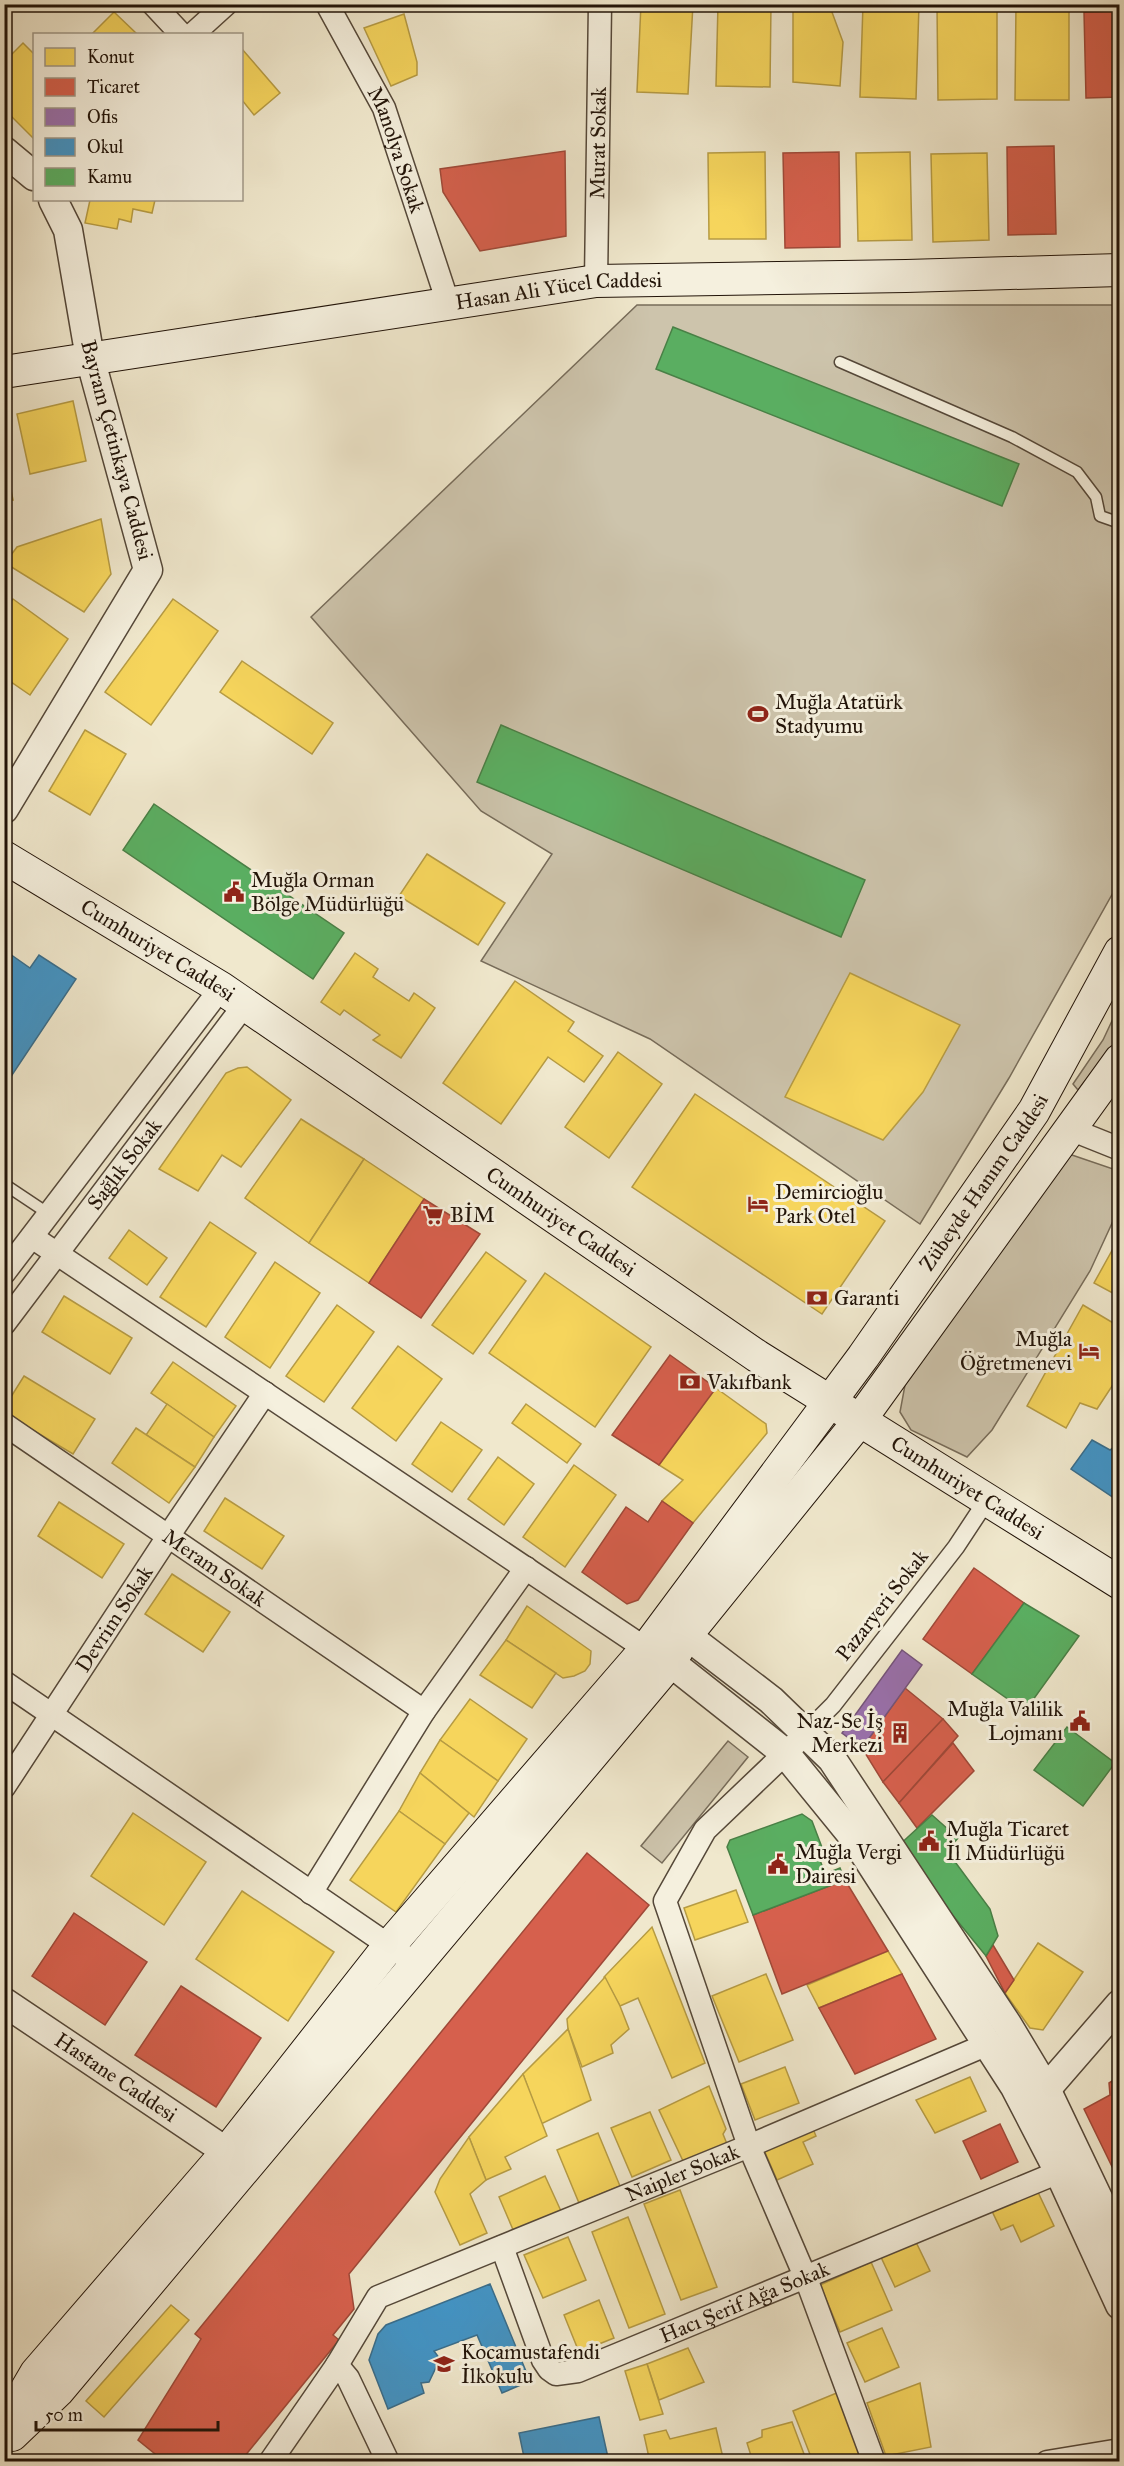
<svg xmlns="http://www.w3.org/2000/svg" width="1124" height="2466" font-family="'IM FELL Great Primer',serif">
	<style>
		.green { fill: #cdc4ac; stroke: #776c5a; stroke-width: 1.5 }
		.homes { fill: #f6d55c; stroke: #b69b43; stroke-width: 1.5 }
		.shops { fill: #d6604d; stroke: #a04938; stroke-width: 1.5 }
		.offices { fill: #9970ab; stroke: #75547a; stroke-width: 1.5 }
		.schools { fill: #4393c3; stroke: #396d8b; stroke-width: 1.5 }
		.public { fill: #5aae61; stroke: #498046; stroke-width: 1.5 }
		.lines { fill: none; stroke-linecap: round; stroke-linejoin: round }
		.service-casing { stroke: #554839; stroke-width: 13 }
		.pedestrian-casing { stroke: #554839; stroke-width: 19 }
		.minor-casing { stroke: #554839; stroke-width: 25 }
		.tertiary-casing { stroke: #554839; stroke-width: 31 }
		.secondary-casing { stroke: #211308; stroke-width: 34 }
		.service { stroke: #f5f0de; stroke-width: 10 }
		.pedestrian { stroke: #f5f0de; stroke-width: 16 }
		.minor { stroke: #f5f0de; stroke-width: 22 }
		.tertiary { stroke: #f5f0de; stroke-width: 28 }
		.secondary { stroke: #f5f0de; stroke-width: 32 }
		.labels { text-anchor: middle; stroke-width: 6; stroke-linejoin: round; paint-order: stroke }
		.street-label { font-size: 21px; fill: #211308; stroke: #f5f0de }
		.poi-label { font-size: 21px; fill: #211308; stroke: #f5f0de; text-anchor: start }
	</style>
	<rect width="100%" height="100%" fill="#f0e8cd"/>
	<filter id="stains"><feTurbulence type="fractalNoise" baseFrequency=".00333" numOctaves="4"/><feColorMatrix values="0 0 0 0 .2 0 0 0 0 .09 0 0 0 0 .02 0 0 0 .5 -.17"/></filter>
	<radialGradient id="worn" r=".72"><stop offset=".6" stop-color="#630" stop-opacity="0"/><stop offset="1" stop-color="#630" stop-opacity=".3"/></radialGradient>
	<g class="green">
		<path d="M637 305H1119V882L1009 1078 920 1224 650 1039 481 961 552 854 481 811 311 617Z"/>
		<path d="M1119 1006V1037L1078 1090 1073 1084 1103 1040Z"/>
		<path d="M1069 1154 1119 1171V1208L1090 1271 992 1430 967 1457 911 1430 900 1412 905 1385Z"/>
		<path d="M728 1741 748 1757 662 1863 641 1846Z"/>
	</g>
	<g class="homes">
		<path d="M641 4H693L688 94 637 92Z"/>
		<path d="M718 4H771L770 87 716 86Z"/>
		<path d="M793 4H829L843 42 840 86 793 82Z"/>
		<path d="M863 4 919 5 916 99 860 97Z"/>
		<path d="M1016 4H1069V100H1015Z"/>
		<path d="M937 5H997V99L938 100Z"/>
		<path d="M114 12 137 34H92Z"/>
		<path d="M404 14 417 62V75L391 86 364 28Z"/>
		<path d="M23 43 34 54V139L4 109V62Z"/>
		<path d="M242 49 280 93 254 115 242 100Z"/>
		<path d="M765 152 766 239H709L708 153Z"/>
		<path d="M910 152 912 240 858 241 856 153Z"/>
		<path d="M987 153 989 240 933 242 931 154Z"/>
		<path d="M90 200H155L152 213 133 209 131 222 119 219 117 229 85 223Z"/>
		<path d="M73 401 86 461 30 474 17 414Z"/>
		<path d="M4 455 13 500 4 501Z"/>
		<path d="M101 519 111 574 84 612 5 563 17 547Z"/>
		<path d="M13 599 68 639 30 695 4 677V610Z"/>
		<path d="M173 599 218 631 151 725 105 692Z"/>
		<path d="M242 661 333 723 312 754 220 692Z"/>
		<path d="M85 730 126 754 90 815 49 791Z"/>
		<path d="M427 854 505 903 478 945 399 896Z"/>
		<path d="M355 953 378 969 373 977 409 1001 414 993 435 1008 401 1058 373 1040 380 1035 344 1010 340 1015 321 1002Z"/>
		<path d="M850 973 960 1025 923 1092 883 1140 785 1097Z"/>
		<path d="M515 981 574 1022 568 1031 603 1056 584 1082 548 1057 501 1124 443 1083Z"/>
		<path d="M618 1052 662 1084 609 1158 565 1127Z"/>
		<path d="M247 1067 291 1100 241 1167 222 1155 198 1191 159 1169 226 1073 238 1068Z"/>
		<path d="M695 1094 885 1221 822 1314 632 1187Z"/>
		<path d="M301 1119 364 1159 309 1243 245 1198Z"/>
		<path d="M364 1159 424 1199 369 1283 309 1243Z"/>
		<path d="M210 1222 256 1253 206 1327 160 1297Z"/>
		<path d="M129 1230 167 1258 147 1285 109 1258Z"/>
		<path d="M1120 1236V1297L1094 1283Z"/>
		<path d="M486 1252 526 1281 473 1354 432 1325Z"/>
		<path d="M275 1262 320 1293 270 1368 225 1337Z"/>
		<path d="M545 1273 651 1347 595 1427 489 1353Z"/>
		<path d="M64 1296 132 1338 110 1374 42 1332Z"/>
		<path d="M337 1305 374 1332 324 1402 286 1376Z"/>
		<path d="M1083 1305 1120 1327V1374L1097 1409 1080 1403 1066 1428 1027 1406Z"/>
		<path d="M398 1346 442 1379 396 1441 352 1408Z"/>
		<path d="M173 1362 236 1406 214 1437 151 1393Z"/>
		<path d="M24 1376 95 1419 73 1454 4 1413V1408Z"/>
		<path d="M716 1388 766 1424 767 1433 693 1523 662 1501 683 1480 659 1465Z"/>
		<path d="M167 1404 214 1437 195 1467 146 1435Z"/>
		<path d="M526 1404 581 1444 567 1463 512 1423Z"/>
		<path d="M441 1422 482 1450 452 1492 412 1464Z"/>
		<path d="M136 1428 195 1467 169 1503 112 1463Z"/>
		<path d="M498 1457 534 1484 504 1525 468 1499Z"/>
		<path d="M574 1465 616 1495 565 1567 523 1537Z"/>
		<path d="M225 1498 284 1536 262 1569 204 1531Z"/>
		<path d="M59 1502 124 1544 102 1578 38 1536Z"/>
		<path d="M172 1574 230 1612 203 1652 145 1614Z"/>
		<path d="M527 1606 591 1651 590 1664 585 1671 574 1676 563 1678 506 1640Z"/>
		<path d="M506 1640 556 1673 532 1708 480 1675Z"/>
		<path d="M470 1699 527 1739 498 1781 440 1740Z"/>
		<path d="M440 1740 498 1781 474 1817 420 1773Z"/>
		<path d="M420 1773 469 1813 445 1844 399 1811Z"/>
		<path d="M399 1811 445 1844 396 1912 350 1880Z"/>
		<path d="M133 1813 206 1862 164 1925 91 1876Z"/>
		<path d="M736 1890 748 1922 695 1940 684 1908Z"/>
		<path d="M242 1891 334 1952 288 2021 196 1959Z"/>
		<path d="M652 1927 705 2063 672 2078 638 1998 620 2006 604 1977Z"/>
		<path d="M1038 1943 1083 1972 1043 2030 1030 2028 1005 1993Z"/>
		<path d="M888 1951 902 1974 819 2008 807 1985Z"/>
		<path d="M766 1974 793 2040 739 2062 712 1996Z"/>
		<path d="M605 1977 620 2006 629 2029 611 2045 613 2053 582 2067 568 2029 567 2019Z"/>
		<path d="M568 2029 591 2100 541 2124 523 2074Z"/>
		<path d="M785 2067 799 2103 755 2120 741 2084Z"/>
		<path d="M523 2074 547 2136 505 2157 511 2169 486 2180 469 2137Z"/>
		<path d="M970 2077 986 2111 935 2133 916 2100Z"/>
		<path d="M709 2086 726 2129 723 2134 727 2144 684 2163 659 2110Z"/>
		<path d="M650 2112 671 2160 632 2177 611 2128Z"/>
		<path d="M813 2129 816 2136 803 2142 813 2164 777 2180 764 2150Z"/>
		<path d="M598 2133 620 2186 579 2203 557 2150Z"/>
		<path d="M469 2137 486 2180 470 2194 487 2233 460 2245 435 2192 440 2179Z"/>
		<path d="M545 2176 561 2211 514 2232 499 2197Z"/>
		<path d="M1036 2188 1054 2226 1021 2242 1013 2225 1001 2230 991 2209Z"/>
		<path d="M680 2190 717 2287 681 2300 644 2204Z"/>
		<path d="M628 2217 665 2314 629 2328 592 2232Z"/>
		<path d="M568 2237 586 2280 543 2298 524 2255Z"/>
		<path d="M914 2238 930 2271 895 2287 880 2255Z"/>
		<path d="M871 2262 892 2310 840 2332 820 2285Z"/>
		<path d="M599 2300 614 2338 579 2352 564 2315Z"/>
		<path d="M171 2305 189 2320 104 2417 86 2401Z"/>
		<path d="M882 2328 899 2367 865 2382 847 2343Z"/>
		<path d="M688 2348 704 2382 659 2400 647 2364Z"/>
		<path d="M647 2364 663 2414 640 2420 625 2371Z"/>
		<path d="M920 2383 931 2447 886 2456 867 2403Z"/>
		<path d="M839 2392 863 2462H813L793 2411Z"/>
		<path d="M792 2422 807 2462H753L747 2443 762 2437V2430Z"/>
		<path d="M716 2428 724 2462H650L644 2435 666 2430 670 2439Z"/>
	</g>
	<g class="shops">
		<path d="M1120 11V97L1086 98 1084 12Z"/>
		<path d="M1054 146 1056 234 1008 235 1007 147Z"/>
		<path d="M565 151 566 236 480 251 443 192 440 169Z"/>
		<path d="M839 152 840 247 785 248 783 153Z"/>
		<path d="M4 295 9 317 4 318Z"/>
		<path d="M424 1199 480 1234 421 1318 369 1283Z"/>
		<path d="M670 1355 716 1388 659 1465 612 1435Z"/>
		<path d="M662 1501 693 1523 638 1600 627 1604 582 1572 626 1507 648 1522Z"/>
		<path d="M974 1568 1024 1603 972 1674 923 1639Z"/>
		<path d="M905 1688 943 1719 883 1782 862 1748Z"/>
		<path d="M943 1719 958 1736 899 1803 883 1782Z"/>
		<path d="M953 1743 974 1771 917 1828 899 1803Z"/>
		<path d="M587 1853 649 1905 349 2274 354 2309 333 2335 339 2340 240 2462H165L138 2440 201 2339 195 2334Z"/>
		<path d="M845 1880 888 1951 782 1994 753 1915Z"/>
		<path d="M74 1913 147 1962 105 2025 32 1976Z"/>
		<path d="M993 1945 1014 1980 1005 1993 986 1956Z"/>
		<path d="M902 1974 936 2039 855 2074 819 2008Z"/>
		<path d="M181 1986 261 2038 216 2107 135 2055Z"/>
		<path d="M1120 2076V2183L1084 2109 1110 2095 1109 2083Z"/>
		<path d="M1000 2124 1018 2162 981 2179 963 2141Z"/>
	</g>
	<path class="offices" d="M902 1650 922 1665 862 1748 842 1733Z"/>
	<g class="schools">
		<path d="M10 954 30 968 39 955 76 979 4 1087V962Z"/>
		<path d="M1092 1440 1110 1450 1120 1442V1502L1071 1469Z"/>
		<path d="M490 2284 530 2381 502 2393 477 2335 434 2351 440 2359 429 2382 421 2383 424 2393 388 2409 369 2360 378 2334 386 2325Z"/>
		<path d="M599 2417 609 2462H525L519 2433Z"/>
	</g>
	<g class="public">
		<path d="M673 327 1019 464 1002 506 656 369Z"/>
		<path d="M501 725 865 880 841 937 477 782Z"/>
		<path d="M154 804 344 933 313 979 123 850Z"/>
		<path d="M1024 1603 1079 1636 1025 1711 972 1674Z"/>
		<path d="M1067 1727 1115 1763 1083 1806 1034 1770Z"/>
		<path d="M802 1814 812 1821 826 1858 820 1860 825 1874 840 1868 845 1880 753 1915 727 1847 730 1840Z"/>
		<path d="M932 1815 958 1838 947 1851 990 1909 998 1936 986 1956 897 1847Z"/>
	</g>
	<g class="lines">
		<g class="service-casing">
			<g id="service">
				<path d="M840 362 1012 437 1077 472 1096 497 1100 516 1120 523"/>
				<path d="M4 1184 49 1214"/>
			</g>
		</g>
		<g class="pedestrian-casing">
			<path id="pedestrian" d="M805 1733 833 1705 956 1547 987 1500"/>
		</g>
		<g class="minor-casing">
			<g id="minor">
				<path d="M153 4 181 34"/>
				<path id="s1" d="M327 4 384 108 448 303"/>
				<path d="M193 34 226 4"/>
				<path id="s2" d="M596 281 600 4"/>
				<path d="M1070 1129 1120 1149"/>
				<path d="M32 1237 646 1649"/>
				<path d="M4 1273 221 988"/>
				<path id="s3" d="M4 1324 245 1004"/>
				<path id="s4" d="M4 1424 424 1711"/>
				<path d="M4 1682 416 1964"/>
				<path d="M796 1743 705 1830 665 1901 749 2146 807 2281 874 2462"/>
				<path id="s5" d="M4 1787 169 1535 265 1393"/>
				<path d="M311 1893 424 1711 526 1568"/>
				<path id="s6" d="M502 2247 543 2360 549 2369 556 2374 578 2371 1059 2172"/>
				<path d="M337 2365 348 2378 388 2462"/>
				<path id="s7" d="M270 2462 337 2365 378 2297 749 2146 988 2044"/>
				<path d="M1047 2462 1120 2450"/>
			</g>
		</g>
		<g class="tertiary-casing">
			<g id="tertiary">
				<path d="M4 151 34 176"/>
				<path d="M4 809 148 570 90 358 68 230 53 200"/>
				<path d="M669 1622 771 1700 832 1759 1007 2024 1046 2089 1120 2244"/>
				<path d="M650 1651 670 1662 785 1753 855 1839 1015 2087 1059 2172 1120 2305"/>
				<path id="s8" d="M4 2002 227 2152"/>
				<path d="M1035 2102 1120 2004"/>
			</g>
		</g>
		<g class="secondary-casing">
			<g id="secondary">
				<path id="s9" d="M4 372 596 281 906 276 1120 270"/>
				<path id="s10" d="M4 857 221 988 757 1356 1120 1583"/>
				<path id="s11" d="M4 2428 36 2373 227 2152 389 1946 646 1649 863 1357 1034 1111 1120 952"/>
				<path d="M12 2435 58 2391 670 1662 687 1634 860 1420 1120 1060"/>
			</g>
		</g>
		<use href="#service" class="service"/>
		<use href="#pedestrian" class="pedestrian"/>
		<use href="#minor" class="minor"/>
		<use href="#tertiary" class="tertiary"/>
		<use href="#secondary" class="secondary"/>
	</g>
	<defs>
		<g id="stadium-bare" transform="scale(1.62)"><path d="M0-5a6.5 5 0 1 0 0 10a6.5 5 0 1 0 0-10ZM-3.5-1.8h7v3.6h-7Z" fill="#8f2418" stroke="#f5f0de" stroke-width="2.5" paint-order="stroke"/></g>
		<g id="civic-bare" transform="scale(1.62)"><path d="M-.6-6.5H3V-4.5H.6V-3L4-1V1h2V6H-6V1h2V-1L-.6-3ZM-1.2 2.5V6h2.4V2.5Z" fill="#8f2418" stroke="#f5f0de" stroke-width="2.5" paint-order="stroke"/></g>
		<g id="hotel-bare" transform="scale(1.62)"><path d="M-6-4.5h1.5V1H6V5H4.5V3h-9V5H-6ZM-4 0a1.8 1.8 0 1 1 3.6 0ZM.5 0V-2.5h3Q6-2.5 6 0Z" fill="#8f2418" stroke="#f5f0de" stroke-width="2.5" paint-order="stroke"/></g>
		<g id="supermarket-bare" transform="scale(1.62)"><path d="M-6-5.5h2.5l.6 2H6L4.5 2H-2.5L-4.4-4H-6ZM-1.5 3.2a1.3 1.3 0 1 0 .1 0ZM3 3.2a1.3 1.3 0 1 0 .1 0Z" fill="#8f2418" stroke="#f5f0de" stroke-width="2.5" paint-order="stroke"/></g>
		<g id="bank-bare" transform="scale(1.62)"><path d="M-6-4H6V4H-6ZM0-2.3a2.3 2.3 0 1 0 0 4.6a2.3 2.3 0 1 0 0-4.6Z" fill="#8f2418" stroke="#f5f0de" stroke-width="2.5" paint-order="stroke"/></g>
		<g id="building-bare" transform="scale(1.62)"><path d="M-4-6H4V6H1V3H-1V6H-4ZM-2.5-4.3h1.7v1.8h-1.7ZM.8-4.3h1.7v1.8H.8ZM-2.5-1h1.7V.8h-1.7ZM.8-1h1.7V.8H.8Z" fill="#8f2418" stroke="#f5f0de" stroke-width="2.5" paint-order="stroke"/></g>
		<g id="school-bare" transform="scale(1.62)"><path d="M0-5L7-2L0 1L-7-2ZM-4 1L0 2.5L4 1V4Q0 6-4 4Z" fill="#8f2418" stroke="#f5f0de" stroke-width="2.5" paint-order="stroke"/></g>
	</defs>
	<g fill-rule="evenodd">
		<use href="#stadium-bare" x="758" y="714"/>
		<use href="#civic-bare" x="234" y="892"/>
		<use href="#hotel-bare" x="758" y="1204"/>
		<use href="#supermarket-bare" x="433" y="1215"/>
		<use href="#bank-bare" x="817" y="1298"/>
		<use href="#hotel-bare" x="1089" y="1351"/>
		<use href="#bank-bare" x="690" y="1382"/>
		<use href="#civic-bare" x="1080" y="1721"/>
		<use href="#building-bare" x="900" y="1733"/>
		<use href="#civic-bare" x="929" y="1841"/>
		<use href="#civic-bare" x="778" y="1864"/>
		<use href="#school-bare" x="444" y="2364"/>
	</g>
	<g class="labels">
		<g class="street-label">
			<text dy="7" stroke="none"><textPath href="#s2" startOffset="138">Murat Sokak</textPath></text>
			<text dy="7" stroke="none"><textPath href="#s1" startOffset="162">Manolya Sokak</textPath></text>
			<text dy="7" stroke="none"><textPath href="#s9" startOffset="561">Hasan Ali Yücel Caddesi</textPath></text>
			<text transform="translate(117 450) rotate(75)" y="7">Bayram Çetinkaya Caddesi</text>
			<text dy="7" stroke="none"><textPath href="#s10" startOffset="180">Cumhuriyet Caddesi</textPath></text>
			<text dy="7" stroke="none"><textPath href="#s3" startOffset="200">Sağlık Sokak</textPath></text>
			<text dy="7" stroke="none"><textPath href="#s11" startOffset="1587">Zübeyde Hanım Caddesi</textPath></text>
			<text dy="7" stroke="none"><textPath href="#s10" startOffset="666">Cumhuriyet Caddesi</textPath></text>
			<text dy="7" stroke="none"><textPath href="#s10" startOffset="1152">Cumhuriyet Caddesi</textPath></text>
			<text dy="7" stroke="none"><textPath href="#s4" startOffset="255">Meram Sokak</textPath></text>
			<text transform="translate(882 1605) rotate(-52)" y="7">Pazaryeri Sokak</text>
			<text dy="7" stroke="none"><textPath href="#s5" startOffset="201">Devrim Sokak</textPath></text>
			<text dy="7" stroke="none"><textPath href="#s8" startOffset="135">Hastane Caddesi</textPath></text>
			<text dy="7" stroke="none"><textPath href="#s7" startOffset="526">Naipler Sokak</textPath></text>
			<text dy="7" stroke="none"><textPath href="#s6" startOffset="342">Hacı Şerif Ağa Sokak</textPath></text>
		</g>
		<g class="poi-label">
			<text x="775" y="709">Muğla Atatürk<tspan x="775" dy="24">Stadyumu</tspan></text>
			<text x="251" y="887">Muğla Orman<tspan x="251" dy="24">Bölge Müdürlüğü</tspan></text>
			<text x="775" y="1199">Demircioğlu<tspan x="775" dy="24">Park Otel</tspan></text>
			<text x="450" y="1222">BİM</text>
			<text x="834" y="1305">Garanti</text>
			<text x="1072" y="1346" text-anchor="end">Muğla<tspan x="1072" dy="24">Öğretmenevi</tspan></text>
			<text x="707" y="1389">Vakıfbank</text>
			<text x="1063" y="1716" text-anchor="end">Muğla Valilik<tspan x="1063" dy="24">Lojmanı</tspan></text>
			<text x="883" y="1728" text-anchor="end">Naz-Se İş<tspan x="883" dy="24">Merkezi</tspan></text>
			<text x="946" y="1836">Muğla Ticaret<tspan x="946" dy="24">İl Müdürlüğü</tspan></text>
			<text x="795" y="1859">Muğla Vergi<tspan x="795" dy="24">Dairesi</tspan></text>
			<text x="461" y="2359">Kocamustafendi<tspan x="461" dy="24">İlkokulu</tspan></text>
		</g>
	</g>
	<rect width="1124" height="2466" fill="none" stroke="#f0e8cd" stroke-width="24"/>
	<rect x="6" y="6" width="1112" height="2454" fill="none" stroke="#211308" stroke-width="3"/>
	<rect x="12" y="12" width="1100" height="2442" fill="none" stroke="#211308" stroke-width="1.5"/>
	<rect x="33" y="33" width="210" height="168" fill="#f5f0de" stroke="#a09888" stroke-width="1.5"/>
	<rect x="45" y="48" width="30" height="18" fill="#f6d55c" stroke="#a09888" stroke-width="1.5"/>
	<text x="87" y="63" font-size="18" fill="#211308">Konut</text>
	<rect x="45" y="78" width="30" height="18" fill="#d6604d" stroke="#a09888" stroke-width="1.5"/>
	<text x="87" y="93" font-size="18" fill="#211308">Ticaret</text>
	<rect x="45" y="108" width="30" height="18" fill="#9970ab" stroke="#a09888" stroke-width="1.5"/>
	<text x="87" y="123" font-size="18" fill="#211308">Ofis</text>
	<rect x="45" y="138" width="30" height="18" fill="#4393c3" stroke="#a09888" stroke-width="1.5"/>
	<text x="87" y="153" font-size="18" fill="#211308">Okul</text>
	<rect x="45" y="168" width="30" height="18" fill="#5aae61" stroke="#a09888" stroke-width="1.5"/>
	<text x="87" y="183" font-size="18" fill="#211308">Kamu</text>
	<path d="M36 2421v9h182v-9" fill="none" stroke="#211308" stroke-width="3"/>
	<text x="45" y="2421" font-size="18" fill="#211308" stroke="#f5f0de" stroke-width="4.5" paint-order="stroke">50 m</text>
	<rect width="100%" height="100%" filter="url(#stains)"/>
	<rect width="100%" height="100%" fill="url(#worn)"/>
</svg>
